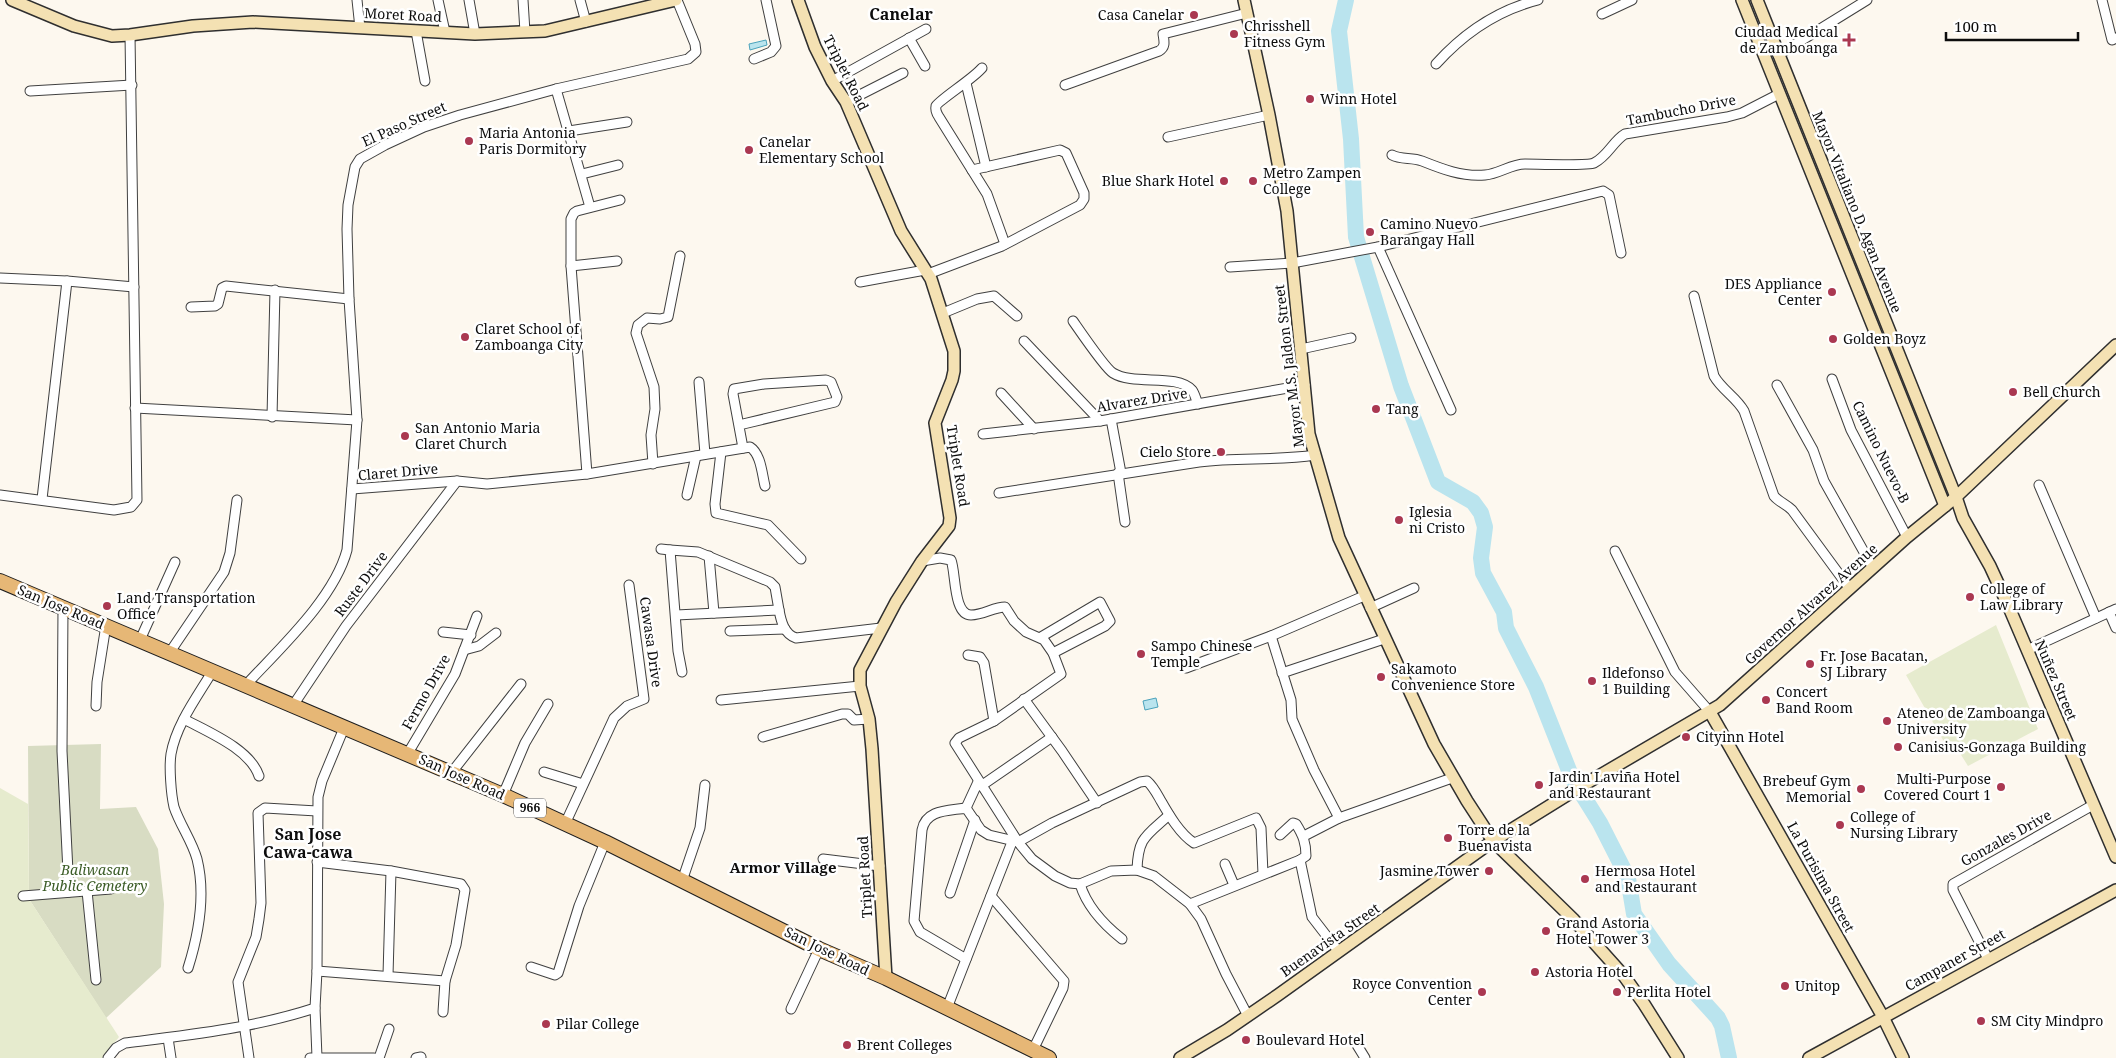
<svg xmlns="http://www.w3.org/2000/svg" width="2116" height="1058" font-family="'Noto Serif',serif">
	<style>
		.cemetery { fill: #d8dcc3 }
		.pitch { fill: #e6ebce }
		.water { fill: #bae4ee; stroke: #4ba2bb }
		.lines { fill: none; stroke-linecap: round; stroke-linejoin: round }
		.river { stroke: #bae4ee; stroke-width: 16 }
		.street-casing { stroke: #404040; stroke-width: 11 }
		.secondary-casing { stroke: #2f2f2f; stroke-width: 14 }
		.primary-casing { stroke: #1e1e1e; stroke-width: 16 }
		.street { stroke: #fff; stroke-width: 9 }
		.secondary { stroke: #f4e1b3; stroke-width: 11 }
		.primary { stroke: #e6b776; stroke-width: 14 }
		.poi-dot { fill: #aa3851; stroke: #fff; stroke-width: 2 }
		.labels { text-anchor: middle; stroke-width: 5; stroke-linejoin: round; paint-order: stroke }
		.shield { fill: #fff; stroke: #565656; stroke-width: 1 }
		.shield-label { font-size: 12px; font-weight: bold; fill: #0d0d0d }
		.street-label { font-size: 14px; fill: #0d0d0d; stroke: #fff }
		.poi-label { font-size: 14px; fill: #0d0d0d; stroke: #fff; text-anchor: start }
		.park-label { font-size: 14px; font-style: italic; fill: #3b5c26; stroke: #fff }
		.neighbourhood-label { font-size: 15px; font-weight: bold; fill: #0d0d0d; stroke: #fff }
		.quarter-label { font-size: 16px; font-weight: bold; fill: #0d0d0d; stroke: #fff }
	</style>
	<rect width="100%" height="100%" fill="#fdf8ef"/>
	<path class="cemetery" d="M101 744 100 809 136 807 158 849 164 904 161 967 106 1018 29 899 28 746Z"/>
	<g class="pitch">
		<path d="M1996 625 2038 729 1968 766 1958 750 1951 754 1906 675Z"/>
		<path d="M0 788 28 804 29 899 119 1037 102 1058H0Z"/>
	</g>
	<g class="water">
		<path d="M766 40 767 45 750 50 749 44Z"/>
		<path d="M1156 698 1158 707 1145 710 1143 701Z"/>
	</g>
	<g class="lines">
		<path class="river" d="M1346 0 1339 31 1351 139 1356 237 1401 386 1438 482 1473 502 1481 513 1485 527 1481 558 1483 573 1504 612 1506 628 1536 687 1572 778 1600 823 1628 878 1634 914 1669 964 1718 1018 1722 1026 1729 1058"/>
		<g class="street-casing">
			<g id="street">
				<path d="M357 0 360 28"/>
				<path d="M438 0 445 32"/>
				<path d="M469 0 475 34"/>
				<path d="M523 0 525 32"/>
				<path d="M580 0 586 22"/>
				<path d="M2102 0 2112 40 2116 38"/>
				<path d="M1602 14 1632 0"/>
				<path d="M416 31 425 81"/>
				<path d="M909 38 925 66"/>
				<path d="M1778 55 1867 0"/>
				<path d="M754 59 771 52 776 46 766 0"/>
				<path d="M1436 64C1463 34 1498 10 1538 0"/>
				<path d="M982 68C974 78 938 101 936 106 935 110 937 114 939 117L987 194 1005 244"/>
				<path d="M832 81 926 29"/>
				<path d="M966 83 986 167"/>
				<path d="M1065 85 1159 51C1166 47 1164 41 1163 34L1247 13"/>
				<path d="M556 89 590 207"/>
				<path d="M30 91 132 85"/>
				<path d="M846 102 903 73"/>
				<path d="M569 131 627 122"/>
				<path d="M1168 137 1269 115"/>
				<path d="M1392 155C1401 160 1412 157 1422 161 1442 169 1462 177 1485 175 1499 174 1511 164 1525 164 1537 164 1588 166 1594 163 1608 156 1613 141 1625 134L1727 117 1742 113 1779 94"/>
				<path d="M582 174 618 165"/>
				<path d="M1378 247 1451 410"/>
				<path d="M571 266 617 261"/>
				<path d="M1230 267 1292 263 1378 247 1603 191 1609 195 1621 253"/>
				<path d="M928 274 1002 246 1080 205 1084 199V193L1066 153 1060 150 972 170"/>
				<path d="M0 278 67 281 134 287"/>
				<path d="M860 282 925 270"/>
				<path d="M1694 296 1714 376C1722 390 1736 397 1744 411L1774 496C1779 502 1786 504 1792 510L1850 589"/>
				<path d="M191 307 215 306 218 304 222 288 226 286 349 299"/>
				<path d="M943 313 977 299 994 296 1017 316"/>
				<path d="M1073 321C1080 331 1105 368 1113 373 1134 386 1176 373 1192 390 1195 394 1196 400 1198 404"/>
				<path d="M1024 341 1100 421"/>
				<path d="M1301 349 1351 338"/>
				<path d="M1832 379 1851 430 1907 537"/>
				<path d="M699 382 705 454"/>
				<path d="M1777 385 1813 450 1824 481 1873 568"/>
				<path d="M1001 393 1034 429"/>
				<path d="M135 408 357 420"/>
				<path d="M272 417 275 290"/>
				<path d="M1111 419 1121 473"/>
				<path d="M739 425 835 402 837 397 831 382 826 380 764 384 734 389 733 394 743 448"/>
				<path d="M983 434 1100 421 1305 385"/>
				<path d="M721 452 715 504 716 513 768 525 801 559"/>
				<path d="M653 464 651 435 655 409 654 387 636 333 638 325 647 318 660 319 668 317 680 256"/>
				<path d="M1118 473 1125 522"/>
				<path d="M587 474 571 266V219L574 213 577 211 620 200"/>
				<path d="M2039 485 2096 618"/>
				<path d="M352 489 457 481 487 484 587 474 750 447C761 454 762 474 765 486"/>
				<path d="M999 493 1199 462C1238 457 1276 461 1315 455"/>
				<path d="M0 495 114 510 131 507 137 500 130 35"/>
				<path d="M687 495 696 456"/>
				<path d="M42 499 67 281"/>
				<path d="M661 549 670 550 678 651 682 672"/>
				<path d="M670 550 698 552 770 582 775 587 779 610"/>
				<path d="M1615 551 1675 672 1710 712"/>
				<path d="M709 556 714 613"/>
				<path d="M922 561 940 558 951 560C956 572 953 615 971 615 983 615 994 607 1005 607L1014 621 1026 632 1044 640 1053 653 1061 674 994 721 959 738 955 743 1018 842 1032 859 1055 876 1070 883 1080 884 1111 871 1137 870 1154 876 1190 904 1201 919 1226 974 1248 1016"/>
				<path d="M63 608 62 751 69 892"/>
				<path d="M1370 608 1414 588"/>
				<path d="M2109 612 2116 628"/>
				<path d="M676 615 779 610C781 621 784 634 796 638L881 628"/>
				<path d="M730 631 785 629"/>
				<path d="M443 632 471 635"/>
				<path d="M1271 636 1291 700 1292 719 1314 770 1339 818"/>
				<path d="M1041 637 1100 602 1110 621 1105 626 1053 653"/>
				<path d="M140 640 175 562"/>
				<path d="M464 650 479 646 496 633"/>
				<path d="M2027 650 2116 609"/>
				<path d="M170 652 224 572 230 553 237 500"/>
				<path d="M968 655 980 657 984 663 994 721"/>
				<path d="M1186 668 1271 636 1364 596"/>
				<path d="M1282 673 1384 639"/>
				<path d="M245 686C279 649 334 599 347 550L357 420 349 299 347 229 348 205 355 167 360 159 385 145 424 127 460 115 556 89 688 59 696 52 695 44 677 0"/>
				<path d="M1024 699 1062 751 1097 803"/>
				<path d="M721 700 860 686"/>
				<path d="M96 706 97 682 106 625"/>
				<path d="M292 707 346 626 457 481"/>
				<path d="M184 719C208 732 250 749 259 776"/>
				<path d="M763 737 842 714H848L854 720 869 719"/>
				<path d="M408 753 455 674 477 616"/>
				<path d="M452 772 521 684"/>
				<path d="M544 772 583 784"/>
				<path d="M981 786 1052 737"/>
				<path d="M503 795 525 743 548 704"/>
				<path d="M966 808 978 782"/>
				<path d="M565 824 614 718 627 706 644 699 629 585"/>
				<path d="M1280 835 1293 823 1296 824C1303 835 1306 843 1306 856L1300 860 1312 917 1339 952"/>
				<path d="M1304 836 1339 818 1452 778"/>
				<path d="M823 859 880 866"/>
				<path d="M317 862 391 871 461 884 465 890 456 945 445 981 317 971"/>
				<path d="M1225 864 1234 885"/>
				<path d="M1137 870C1138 837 1146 836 1169 815"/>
				<path d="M682 881 700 828 705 785"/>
				<path d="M1080 884C1087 907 1103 924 1122 939"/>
				<path d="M87 891 96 980"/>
				<path d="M950 893 975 820"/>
				<path d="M23 896 111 889"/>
				<path d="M991 896 1064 981 1063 988 1033 1050"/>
				<path d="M1190 904 1300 860"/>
				<path d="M966 959 920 932 914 921 922 830C926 809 949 811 966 808L981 830 989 835 1018 842 1052 823 1140 782 1147 781C1153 786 1157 794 1161 801 1169 815 1180 834 1194 843L1256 818 1261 828 1263 874"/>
				<path d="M1988 959 1953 890V884L2093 805"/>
				<path d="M531 967 555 975 558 973 579 906 605 842"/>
				<path d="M188 968C199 933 206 895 197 859 192 841 180 825 174 807 171 794 169 767 171 754 176 725 197 697 212 672"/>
				<path d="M388 975 391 871"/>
				<path d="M315 1008 317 1057"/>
				<path d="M947 1008 1012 842"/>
				<path d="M791 1009 819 949"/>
				<path d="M443 1012 445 981"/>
				<path d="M168 1038 171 1058"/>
				<path d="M1357 1045 1365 1058"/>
				<path d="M108 1058 116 1048 125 1043C189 1035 254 1028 315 1008L317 971 318 797 322 781 344 728"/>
				<path d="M249 1058 238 982 256 937 259 919 261 903 258 813 265 808 317 811"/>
				<path d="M310 1058H374"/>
				<path d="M379 1058 389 1029"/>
				<path d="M416 1058 421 1057"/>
			</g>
		</g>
		<g class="secondary-casing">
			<g id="secondary">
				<path d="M12 0 74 26 112 36 130 35 193 26 253 22 475 34 545 31 676 0"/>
				<path d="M798 0 815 47 832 81 846 102 901 231 931 279 954 351V371L952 380 935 423 950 518 949 526 922 561 896 602 860 670V686L869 719 872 749 886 978"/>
				<path d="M1244 0 1269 115 1287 211 1309 434 1339 538 1434 744 1467 801 1493 841 1573 919 1624 976 1644 1004 1678 1058"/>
				<path d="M1742 0 1945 506"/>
				<path d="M1757 0 1956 497 1963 518 1990 566 2008 605 2116 857"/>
				<path d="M1710 712 1883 1017 1903 1058"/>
				<path d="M1180 1058 1227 1030 1278 995 1493 841 1580 787 1720 705 1907 537 1956 497 2116 345"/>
				<path d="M1809 1058 2116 890"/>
			</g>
		</g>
		<g class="primary-casing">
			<path id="primary" d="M0 581 503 795 605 842 819 949 886 978 1049 1058"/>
		</g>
		<use href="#street" class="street"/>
		<use href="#secondary" class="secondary"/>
		<use href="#primary" class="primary"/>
	</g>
	<g class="poi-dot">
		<circle cx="1194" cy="15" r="5"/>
		<circle cx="1234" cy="34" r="5"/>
		<path d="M1846.5 32.5h5v5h5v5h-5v5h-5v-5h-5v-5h5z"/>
		<circle cx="1310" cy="99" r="5"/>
		<circle cx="469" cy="141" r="5"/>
		<circle cx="749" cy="150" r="5"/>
		<circle cx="1224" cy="181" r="5"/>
		<circle cx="1253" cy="181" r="5"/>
		<circle cx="1370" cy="232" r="5"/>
		<circle cx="1832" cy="292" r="5"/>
		<circle cx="465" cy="337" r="5"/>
		<circle cx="1833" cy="339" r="5"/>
		<circle cx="2013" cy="392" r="5"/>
		<circle cx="1376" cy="409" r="5"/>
		<circle cx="405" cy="436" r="5"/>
		<circle cx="1221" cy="452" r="5"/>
		<circle cx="1399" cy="520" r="5"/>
		<circle cx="1970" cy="597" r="5"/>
		<circle cx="107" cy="606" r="5"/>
		<circle cx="1141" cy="654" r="5"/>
		<circle cx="1810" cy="664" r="5"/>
		<circle cx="1381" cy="677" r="5"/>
		<circle cx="1592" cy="681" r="5"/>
		<circle cx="1766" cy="700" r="5"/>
		<circle cx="1887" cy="721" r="5"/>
		<circle cx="1686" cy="737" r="5"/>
		<circle cx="1898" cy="747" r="5"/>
		<circle cx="1539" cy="785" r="5"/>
		<circle cx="2001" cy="787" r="5"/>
		<circle cx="1861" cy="789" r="5"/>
		<circle cx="1840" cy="825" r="5"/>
		<circle cx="1448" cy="838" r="5"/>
		<circle cx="1489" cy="871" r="5"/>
		<circle cx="1585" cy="879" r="5"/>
		<circle cx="1546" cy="931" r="5"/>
		<circle cx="1535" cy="972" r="5"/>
		<circle cx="1785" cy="986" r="5"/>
		<circle cx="1482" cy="992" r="5"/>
		<circle cx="1617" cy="992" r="5"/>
		<circle cx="1981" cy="1021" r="5"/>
		<circle cx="546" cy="1024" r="5"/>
		<circle cx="1246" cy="1040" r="5"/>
		<circle cx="847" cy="1045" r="5"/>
	</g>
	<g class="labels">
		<rect class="shield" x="514" y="798.5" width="32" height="19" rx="4"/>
		<g class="shield-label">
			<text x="530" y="812">966</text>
		</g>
		<g class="street-label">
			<text transform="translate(403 15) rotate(3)" y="5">Moret Road</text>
			<text transform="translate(846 73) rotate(63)" y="5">Triplet Road</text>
			<text transform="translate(1681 110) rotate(-11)" y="5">Tambucho Drive</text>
			<text transform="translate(404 124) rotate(-24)" y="5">El Paso Street</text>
			<text transform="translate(1857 212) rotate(68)" y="5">Mayor Vitaliano D. Agan Avenue</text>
			<text transform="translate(1289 366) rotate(-97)" y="5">Mayor M.S. Jaldon Street</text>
			<text transform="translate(1142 400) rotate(-9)" y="5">Alvarez Drive</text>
			<text transform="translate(1881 452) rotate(64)" y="5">Camino Nuevo-B</text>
			<text transform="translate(958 466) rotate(81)" y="5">Triplet Road</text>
			<text transform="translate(398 472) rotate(-5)" y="5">Claret Drive</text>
			<text transform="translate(361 584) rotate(-53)" y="5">Ruste Drive</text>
			<text transform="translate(1811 604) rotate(-42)" y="5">Governor Alvarez Avenue</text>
			<text transform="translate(61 607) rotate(23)" y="5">San Jose Road</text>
			<text transform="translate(651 642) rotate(82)" y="5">Cawasa Drive</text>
			<text transform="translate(2056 680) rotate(67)" y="5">Nuñez Street</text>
			<text transform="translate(426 692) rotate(-61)" y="5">Fermo Drive</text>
			<text transform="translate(462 777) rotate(24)" y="5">San Jose Road</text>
			<text transform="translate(2006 838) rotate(-29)" y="5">Gonzales Drive</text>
			<text transform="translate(865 877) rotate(-93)" y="5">Triplet Road</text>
			<text transform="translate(1821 877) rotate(61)" y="5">La Purisima Street</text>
			<text transform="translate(1330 940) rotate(-35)" y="5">Buenavista Street</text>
			<text transform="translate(827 951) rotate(26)" y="5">San Jose Road</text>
			<text transform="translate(1955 960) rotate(-29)" y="5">Campaner Street</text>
		</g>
		<g class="poi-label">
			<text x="1184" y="20" text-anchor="end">Casa Canelar</text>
			<text x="1244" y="31">Chrisshell<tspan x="1244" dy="16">Fitness Gym</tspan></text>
			<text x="1838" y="37" text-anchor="end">Ciudad Medical<tspan x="1838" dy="16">de Zamboanga</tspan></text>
			<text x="1320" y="104">Winn Hotel</text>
			<text x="479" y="138">Maria Antonia<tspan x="479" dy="16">Paris Dormitory</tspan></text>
			<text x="759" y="147">Canelar<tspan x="759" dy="16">Elementary School</tspan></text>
			<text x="1263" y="178">Metro Zampen<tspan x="1263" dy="16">College</tspan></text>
			<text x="1214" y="186" text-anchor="end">Blue Shark Hotel</text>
			<text x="1380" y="229">Camino Nuevo<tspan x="1380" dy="16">Barangay Hall</tspan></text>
			<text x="1822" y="289" text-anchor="end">DES Appliance<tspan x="1822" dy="16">Center</tspan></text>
			<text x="475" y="334">Claret School of<tspan x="475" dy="16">Zamboanga City</tspan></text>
			<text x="1843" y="344">Golden Boyz</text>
			<text x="2023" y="397">Bell Church</text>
			<text x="1386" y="414">Tang</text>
			<text x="415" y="433">San Antonio Maria<tspan x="415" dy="16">Claret Church</tspan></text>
			<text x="1211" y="457" text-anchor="end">Cielo Store</text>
			<text x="1409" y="517">Iglesia<tspan x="1409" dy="16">ni Cristo</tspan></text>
			<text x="1980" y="594">College of<tspan x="1980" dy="16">Law Library</tspan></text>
			<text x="117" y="603">Land Transportation<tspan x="117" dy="16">Office</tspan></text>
			<text x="1151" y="651">Sampo Chinese<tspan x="1151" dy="16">Temple</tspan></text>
			<text x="1820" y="661">Fr. Jose Bacatan,<tspan x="1820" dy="16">SJ Library</tspan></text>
			<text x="1391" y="674">Sakamoto<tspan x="1391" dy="16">Convenience Store</tspan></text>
			<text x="1602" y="678">Ildefonso<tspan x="1602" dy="16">1 Building</tspan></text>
			<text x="1776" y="697">Concert<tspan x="1776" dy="16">Band Room</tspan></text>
			<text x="1897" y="718">Ateneo de Zamboanga<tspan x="1897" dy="16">University</tspan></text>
			<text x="1696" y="742">Cityinn Hotel</text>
			<text x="1908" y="752">Canisius-Gonzaga Building</text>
			<text x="1549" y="782">Jardin Laviña Hotel<tspan x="1549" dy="16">and Restaurant</tspan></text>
			<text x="1991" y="784" text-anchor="end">Multi-Purpose<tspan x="1991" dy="16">Covered Court 1</tspan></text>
			<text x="1851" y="786" text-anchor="end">Brebeuf Gym<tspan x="1851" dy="16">Memorial</tspan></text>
			<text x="1850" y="822">College of<tspan x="1850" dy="16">Nursing Library</tspan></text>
			<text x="1458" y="835">Torre de la<tspan x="1458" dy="16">Buenavista</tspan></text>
			<text x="1479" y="876" text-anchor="end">Jasmine Tower</text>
			<text x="1595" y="876">Hermosa Hotel<tspan x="1595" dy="16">and Restaurant</tspan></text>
			<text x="1556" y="928">Grand Astoria<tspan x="1556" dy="16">Hotel Tower 3</tspan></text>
			<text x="1545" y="977">Astoria Hotel</text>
			<text x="1472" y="989" text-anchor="end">Royce Convention<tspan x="1472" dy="16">Center</tspan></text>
			<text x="1795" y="991">Unitop</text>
			<text x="1627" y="997">Perlita Hotel</text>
			<text x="1991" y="1026">SM City Mindpro</text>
			<text x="556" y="1029">Pilar College</text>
			<text x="1256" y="1045">Boulevard Hotel</text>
			<text x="857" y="1050">Brent Colleges</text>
		</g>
		<g class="park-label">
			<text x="95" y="875">Baliwasan<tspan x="95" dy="16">Public Cemetery</tspan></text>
		</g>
		<g class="neighbourhood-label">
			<text x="783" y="873">Armor Village</text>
		</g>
		<g class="quarter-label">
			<text x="901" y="20">Canelar</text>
			<text x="308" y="840">San Jose<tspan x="308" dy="18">Cawa-cawa</tspan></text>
		</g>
	</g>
	<path d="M1946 32v8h132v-8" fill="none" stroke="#0d0d0d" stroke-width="2.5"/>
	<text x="1954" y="32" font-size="15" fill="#0d0d0d" stroke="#ffffff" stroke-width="4" paint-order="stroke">100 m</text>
</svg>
